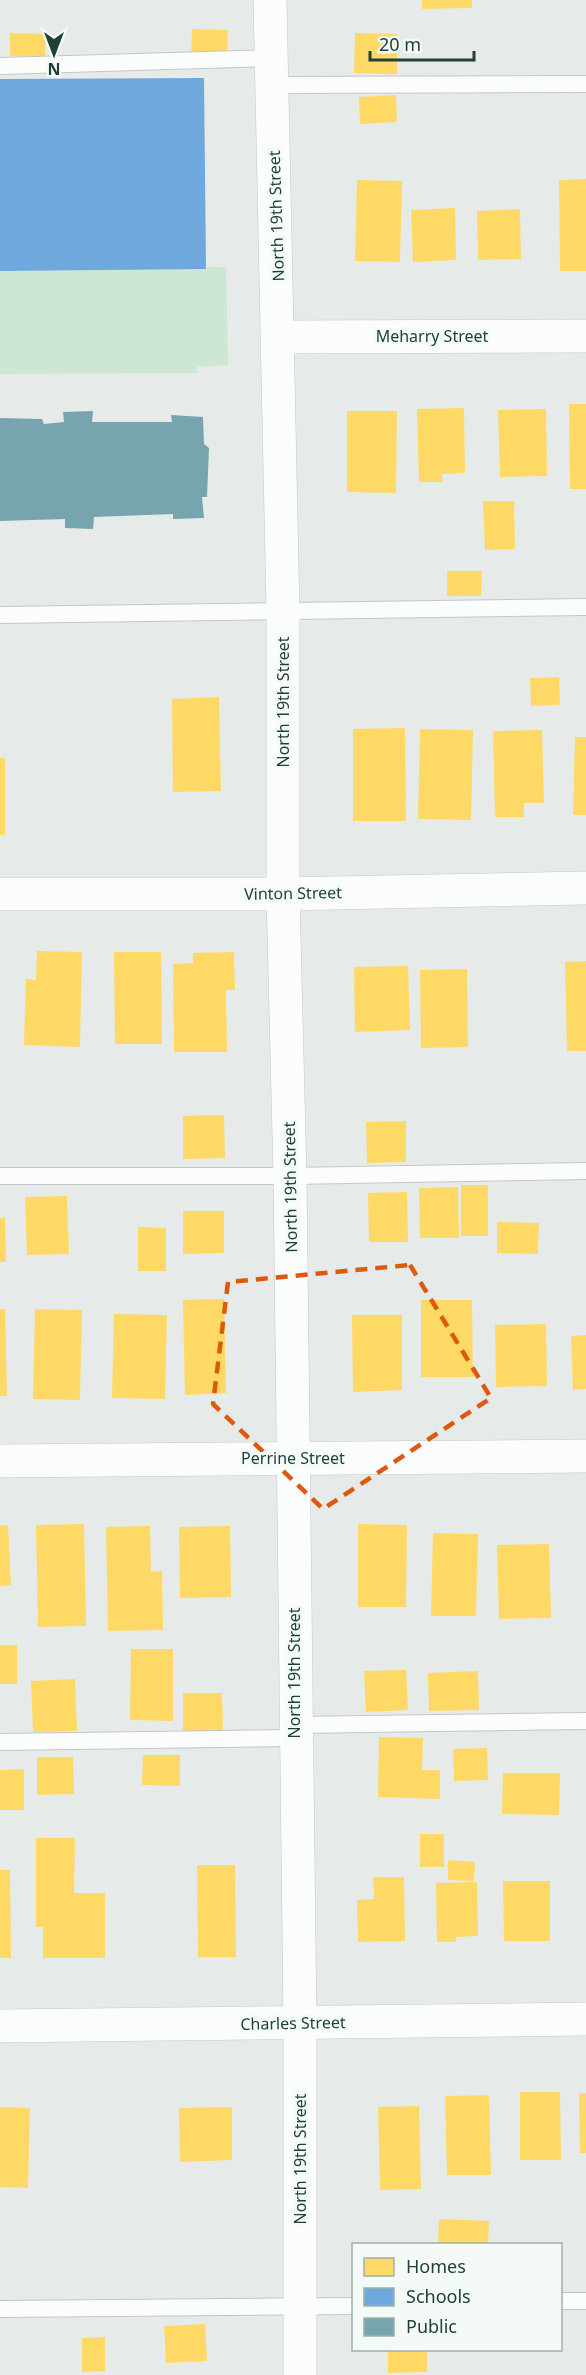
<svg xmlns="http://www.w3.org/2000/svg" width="586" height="2375" font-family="'Noto Sans',sans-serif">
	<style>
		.green { fill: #cee6d4 }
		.homes { fill: #ffd966 }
		.schools { fill: #6fa8dc }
		.public { fill: #76a5af }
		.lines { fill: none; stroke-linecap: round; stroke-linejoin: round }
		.service-casing { stroke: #c3c8c6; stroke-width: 18 }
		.minor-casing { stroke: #c3c8c6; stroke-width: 34 }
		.service { stroke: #fbfcfc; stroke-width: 16 }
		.minor { stroke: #fbfcfc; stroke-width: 33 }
		.marked { fill: none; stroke: #de580e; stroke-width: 4.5; stroke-dasharray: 12 8; stroke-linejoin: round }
		.labels { text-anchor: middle; stroke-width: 6; stroke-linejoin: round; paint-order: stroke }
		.street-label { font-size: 16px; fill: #204138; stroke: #f4faf7 }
	</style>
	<rect width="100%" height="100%" fill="#e6ebe9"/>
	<path class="green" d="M226 267 228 365 197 367 198 373 0 374V270Z"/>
	<g class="homes">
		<path d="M422 0H472V8L422 9Z"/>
		<path d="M192 29 228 30 227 58H191Z"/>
		<path d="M10 33 46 34 45 57 10 56Z"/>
		<path d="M355 33 397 34V74L354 73Z"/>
		<path d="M396 95 397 122 360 124 359 97Z"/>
		<path d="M586 179V271H560L559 180Z"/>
		<path d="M357 180 402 181 400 262 355 261Z"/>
		<path d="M455 208 456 260 413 262 411 210Z"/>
		<path d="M520 209 521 259 478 260 477 211Z"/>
		<path d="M569 404H586V489H570Z"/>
		<path d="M464 408 465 473 442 474 443 482H419L417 409Z"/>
		<path d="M546 409 547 476 500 477 498 410Z"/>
		<path d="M347 411H397L396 493 347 492Z"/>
		<path d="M483 501H514L515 549 485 550Z"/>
		<path d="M447 571H482L481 596H447Z"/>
		<path d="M559 677 560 705 531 706 530 678Z"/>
		<path d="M219 697 221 791 173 792 172 699Z"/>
		<path d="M405 728 406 821H353V729Z"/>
		<path d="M420 729 473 730 471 820 418 819Z"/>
		<path d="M542 730 544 803H524V817H495L493 731Z"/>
		<path d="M575 737H586V815H573Z"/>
		<rect x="0" y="758" width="5" height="77"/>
		<path d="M37 951 82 952 80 1047 24 1045 26 979 36 980Z"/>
		<path d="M114 952H161L162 1044H115Z"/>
		<path d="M234 952 235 990H226L227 1052H174L173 964 193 963V953Z"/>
		<path d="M586 961V1051H567L565 962Z"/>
		<path d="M408 966 410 1030 355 1032 354 967Z"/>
		<path d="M467 969 468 1047 421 1048 420 970Z"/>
		<path d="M224 1115 225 1158 183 1159V1116Z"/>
		<path d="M406 1121V1162L367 1163 366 1122Z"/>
		<rect x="461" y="1185" width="27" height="51"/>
		<path d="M458 1187 459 1238H420L419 1188Z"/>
		<path d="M407 1192 408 1242H369L368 1193Z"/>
		<path d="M67 1196 69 1254 27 1255 25 1197Z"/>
		<path d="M183 1211H224V1253L183 1254Z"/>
		<path d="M0 1218H5L6 1262H0Z"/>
		<path d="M497 1222 539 1223 538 1254 497 1253Z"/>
		<path d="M138 1227 166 1228V1271H138Z"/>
		<path d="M224 1299 226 1393 185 1395 183 1300Z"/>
		<path d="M421 1300H472L473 1377H421Z"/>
		<path d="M0 1309H5L7 1396H0Z"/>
		<path d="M35 1309 82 1310 80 1400 33 1399Z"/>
		<path d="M114 1314 167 1315 165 1399 112 1398Z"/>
		<path d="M352 1315H402V1390L353 1392Z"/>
		<path d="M546 1324 547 1386 496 1387 495 1325Z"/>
		<path d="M586 1335V1389L573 1390 571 1336Z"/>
		<path d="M84 1524 86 1626 38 1627 36 1525Z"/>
		<path d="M358 1524 407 1525 406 1607H358Z"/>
		<path d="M8 1525 11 1585 0 1586V1526Z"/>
		<path d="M150 1526 151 1572 162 1571 163 1630 108 1631 106 1527Z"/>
		<path d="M230 1526 231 1597 180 1598 179 1527Z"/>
		<path d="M433 1533 478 1534 476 1616H431Z"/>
		<path d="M549 1544 551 1618 499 1619 497 1545Z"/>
		<rect x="0" y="1645" width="17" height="39"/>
		<path d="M131 1649H173V1721L130 1720Z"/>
		<path d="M406 1670 408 1710 366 1712 364 1671Z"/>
		<path d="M478 1671 479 1710 429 1711 428 1673Z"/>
		<path d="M75 1679 77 1731 33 1732 31 1681Z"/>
		<path d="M183 1693H222L223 1733 183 1734Z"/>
		<path d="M379 1737 423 1738 422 1770H440V1799L378 1797Z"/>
		<path d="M487 1748 488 1780 454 1781 453 1749Z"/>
		<path d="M143 1755H180V1786L142 1785Z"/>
		<path d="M37 1757H73L74 1794 37 1795Z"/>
		<path d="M24 1769V1810H0V1770Z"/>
		<path d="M503 1773H560L559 1815 502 1814Z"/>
		<rect x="420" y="1834" width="24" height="33"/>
		<path d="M36 1838H75L74 1893H105V1958H43V1927H36Z"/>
		<path d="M448 1860 475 1862 474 1881 448 1880Z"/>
		<path d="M197 1865H235L236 1957H198Z"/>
		<path d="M0 1870H10L11 1958H0Z"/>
		<path d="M373 1877H404L405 1941 358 1942 357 1900 374 1899Z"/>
		<path d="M503 1881H550V1941H504Z"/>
		<path d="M477 1882 478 1936 456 1937V1942H437L436 1883Z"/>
		<path d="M520 2092H560L561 2160H520Z"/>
		<path d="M579 2093H586V2153H580Z"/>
		<path d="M489 2095 491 2175H447L445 2096Z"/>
		<path d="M419 2106 421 2189 380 2190 378 2107Z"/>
		<path d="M0 2107 30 2108 28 2188 0 2187Z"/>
		<path d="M232 2107V2160L180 2162 179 2108Z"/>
		<path d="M439 2219 489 2221 488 2244H438Z"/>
		<path d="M205 2324 207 2361 166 2363 164 2326Z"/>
		<path d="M105 2337V2371L82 2372V2338Z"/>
		<path d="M388 2350H427V2372L388 2373Z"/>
	</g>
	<path class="schools" d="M204 78 206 269 0 271V79Z"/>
	<path class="public" d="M93 411 92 422H172L171 415 203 417 204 444 209 448 207 497H202L204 518 173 519V514L94 517 93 529 65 528V519L0 521V418L42 419 44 424 64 422 63 412Z"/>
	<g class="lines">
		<g class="service-casing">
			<g id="service">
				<path d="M0 66 271 58"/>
				<path d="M272 85 586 84"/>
				<path d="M0 615 586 607"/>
				<path d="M0 1176H290L586 1171"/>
				<path d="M295 1725 586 1721"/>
				<path d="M0 1742 294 1738"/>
				<path d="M560 2301H586"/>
				<path d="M0 2309 354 2306"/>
			</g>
		</g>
		<g class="minor-casing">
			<g id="minor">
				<path d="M270 0 283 612V894L290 1176 300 2024V2375"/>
				<path d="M279 337 586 336"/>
				<path d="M0 894H283L586 888"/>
				<path d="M0 1461 586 1456"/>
				<path d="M0 2026 586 2019"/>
			</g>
		</g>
		<use href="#service" class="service"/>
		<use href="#minor" class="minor"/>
	</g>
	<path class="marked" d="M410 1265 491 1398 323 1509 213 1404 228 1282Z"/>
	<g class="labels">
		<g class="street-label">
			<text transform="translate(276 216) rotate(-92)" y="6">North 19th Street</text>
			<text x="432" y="342">Meharry Street</text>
			<text transform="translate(283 702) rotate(-90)" y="6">North 19th Street</text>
			<text transform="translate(293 893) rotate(-1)" y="6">Vinton Street</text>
			<text transform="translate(290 1187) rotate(-91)" y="6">North 19th Street</text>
			<text x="293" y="1464">Perrine Street</text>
			<text transform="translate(294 1673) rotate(-90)" y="6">North 19th Street</text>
			<text transform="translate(293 2023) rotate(-1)" y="6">Charles Street</text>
			<text transform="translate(300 2159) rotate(-90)" y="6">North 19th Street</text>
		</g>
	</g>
	<rect x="352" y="2243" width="210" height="108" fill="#f4faf7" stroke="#9fb0ab" stroke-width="1.5"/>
	<rect x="364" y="2258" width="30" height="18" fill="#ffd966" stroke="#9fb0ab" stroke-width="1.5"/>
	<text x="406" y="2273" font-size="18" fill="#204138">Homes</text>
	<rect x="364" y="2288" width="30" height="18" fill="#6fa8dc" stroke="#9fb0ab" stroke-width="1.5"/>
	<text x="406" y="2303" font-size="18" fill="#204138">Schools</text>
	<rect x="364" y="2318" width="30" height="18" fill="#76a5af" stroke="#9fb0ab" stroke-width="1.5"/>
	<text x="406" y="2333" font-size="18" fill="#204138">Public</text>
	<g transform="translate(54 54) rotate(180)" stroke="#f4faf7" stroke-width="4.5" paint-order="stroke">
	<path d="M0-4.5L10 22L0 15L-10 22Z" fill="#204138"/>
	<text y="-9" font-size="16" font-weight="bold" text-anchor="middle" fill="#204138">N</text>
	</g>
	<path d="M370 51v9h104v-9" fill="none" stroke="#204138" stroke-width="3"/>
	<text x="379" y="51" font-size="18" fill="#204138" stroke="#f4faf7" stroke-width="4.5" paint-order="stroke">20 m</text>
</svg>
